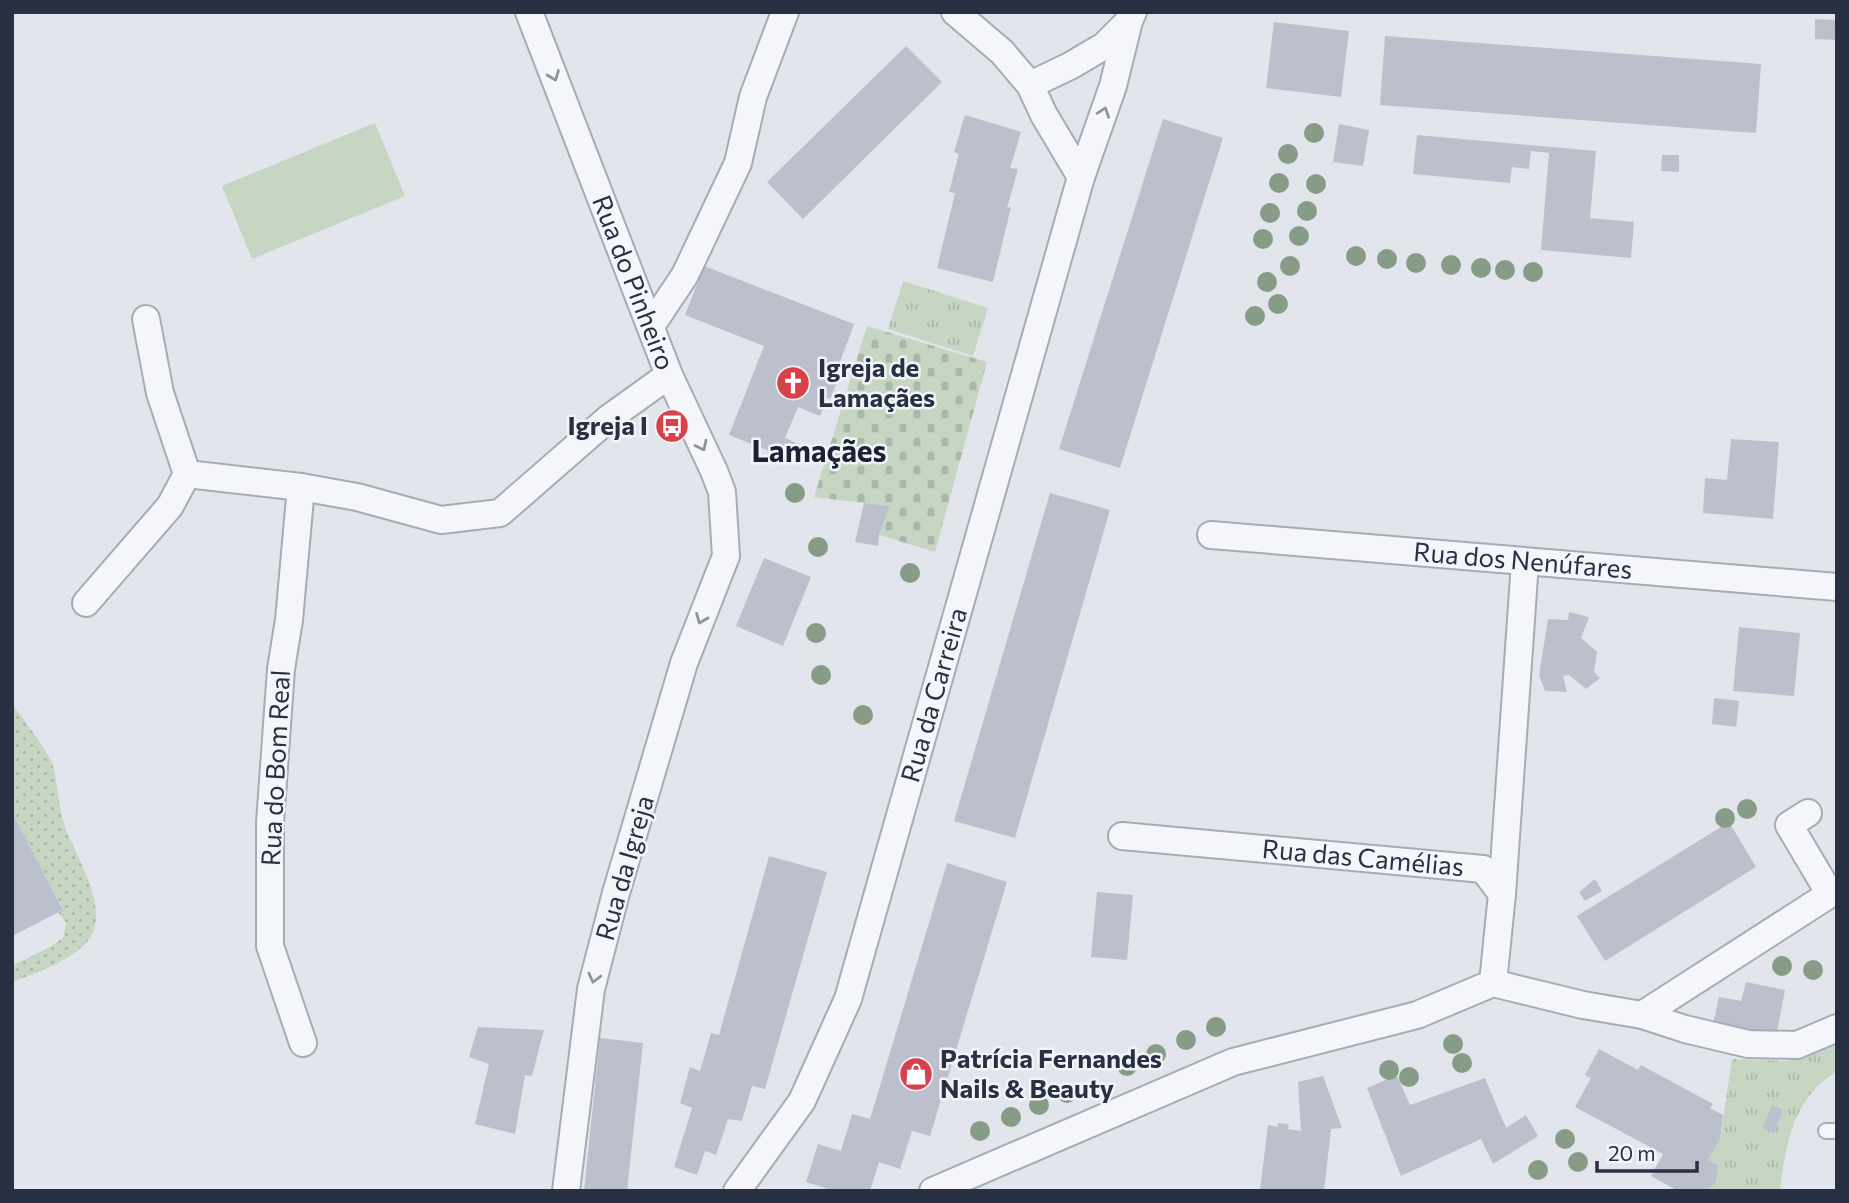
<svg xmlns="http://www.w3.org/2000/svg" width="1849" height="1203" font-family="Commissioner,sans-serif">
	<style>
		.grass { fill: url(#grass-tufts) }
		.cemetery { fill: url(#cemetery-stones) }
		.garden { fill: url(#garden-dots) }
		.pitch { fill: #c6d6c3 }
		.building { fill: #bcc0cc }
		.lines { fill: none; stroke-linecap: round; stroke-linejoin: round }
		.lane-casing { stroke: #a7abb6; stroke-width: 18 }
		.street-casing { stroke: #a7abb6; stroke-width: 30 }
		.lane { stroke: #f5f6f9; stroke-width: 14 }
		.street { stroke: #f5f6f9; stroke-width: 26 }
		.tree { fill: #869c87 }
		.oneway { stroke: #8f939e }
		.labels { text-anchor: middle; stroke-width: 5; stroke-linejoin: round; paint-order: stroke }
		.street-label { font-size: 26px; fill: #293044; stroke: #f2f4f8 }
		.poi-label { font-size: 26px; font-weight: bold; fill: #293044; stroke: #f2f4f8; text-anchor: start }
		.quarter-label { font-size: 30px; font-weight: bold; fill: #1b2235; stroke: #f2f4f8 }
	</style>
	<defs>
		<pattern id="grass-tufts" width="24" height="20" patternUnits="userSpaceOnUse" patternTransform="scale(1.75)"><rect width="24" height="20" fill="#c6d6c3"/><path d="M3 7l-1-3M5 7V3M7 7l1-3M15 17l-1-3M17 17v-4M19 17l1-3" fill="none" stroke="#aab8a9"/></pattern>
		<pattern id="cemetery-stones" width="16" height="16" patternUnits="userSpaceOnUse" patternTransform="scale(1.75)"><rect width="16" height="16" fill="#c6d6c3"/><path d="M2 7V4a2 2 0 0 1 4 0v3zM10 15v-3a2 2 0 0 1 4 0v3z" fill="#aab8a9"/></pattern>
		<pattern id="garden-dots" width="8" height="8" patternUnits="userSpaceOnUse" patternTransform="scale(1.75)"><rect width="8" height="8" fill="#c6d6c3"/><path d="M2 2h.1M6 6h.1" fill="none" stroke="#aab8a9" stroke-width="1.8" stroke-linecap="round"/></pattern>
	</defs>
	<rect width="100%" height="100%" fill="#e2e5eb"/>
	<g class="grass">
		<path d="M903 281 988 308 973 356 888 329Z"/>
		<path d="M1837 1041V1071C1793 1098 1786 1143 1780 1191H1707L1717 1179 1718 1165 1708 1160 1720 1139 1732 1059 1788 1061Z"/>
	</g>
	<path class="cemetery" d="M867 326 987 362 935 552 879 535 890 506 814 497Z"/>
	<path class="garden" d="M12 703C22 718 49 752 53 766 58 785 58 806 64 824 74 853 106 901 93 932 83 957 36 973 12 982V966L50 947 63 938 66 923 58 912 63 909 12 812Z"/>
	<path class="pitch" d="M375 123 405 196 252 259 222 186Z"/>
	<g class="building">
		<path d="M1815 19 1837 20V40L1815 39Z"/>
		<path d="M1274 22 1349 31 1341 97 1266 88Z"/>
		<path d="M1385 36 1761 64 1756 133 1380 105Z"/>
		<path d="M906 46 942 82 803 219 767 182Z"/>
		<path d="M965 115 1021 132 1010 168 1018 169 1007 208 1011 207 993 282 937 268 955 193 949 192 959 154 954 152Z"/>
		<path d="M1163 119 1223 138 1120 468 1059 449Z"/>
		<path d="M1339 124 1369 130 1363 166 1333 162Z"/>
		<path d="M1417 135 1596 151 1590 218 1634 222 1631 258 1541 250 1549 153 1531 151 1529 169 1512 167 1510 183 1413 174Z"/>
		<path d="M1662 155H1679V172L1661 171Z"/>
		<path d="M704 266 854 324 840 362 845 364 830 399 827 398 820 416 798 407 785 438 801 445 794 461 729 435 764 346 685 315Z"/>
		<path d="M1731 439 1779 442 1773 519 1703 513 1705 478 1727 480Z"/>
		<path d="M1050 493 1110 510 1015 838 954 821Z"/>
		<path d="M864 503 890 506 879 535 878 546 855 542Z"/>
		<path d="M764 558 811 577 783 646 736 626Z"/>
		<path d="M1569 612 1589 617 1581 638 1597 652 1594 672 1600 678 1586 689 1569 675 1563 676 1567 692 1545 691 1539 675 1548 619 1568 620Z"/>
		<path d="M1739 627 1800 633 1794 696 1733 691Z"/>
		<path d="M1714 698 1739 701 1736 727 1712 724Z"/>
		<path d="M12 812 63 910 12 936Z"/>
		<path d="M1729 822 1756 867 1605 961 1577 916Z"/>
		<path d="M769 856 827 872 765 1089 752 1086 742 1121 728 1119 716 1155 705 1151 697 1175 674 1167 692 1108 680 1103 690 1067 700 1071 711 1033 719 1035Z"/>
		<path d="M947 863 1007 882 930 1136 912 1131 900 1169 879 1162 870 1191H835L806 1182 818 1144 841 1151 852 1114 870 1119Z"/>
		<path d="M1595 879 1602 891 1585 901 1579 892Z"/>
		<path d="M1097 892 1133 895 1127 960 1091 957Z"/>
		<path d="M1746 982 1785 990 1776 1037 1713 1024 1719 997 1741 1001Z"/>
		<path d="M478 1027 544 1030 532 1076 525 1075 515 1134 475 1124 489 1064 469 1057Z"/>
		<path d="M600 1038 643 1043 627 1191H584Z"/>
		<path d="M1599 1049 1638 1070 1641 1065 1713 1104 1710 1108 1723 1115 1720 1139 1708 1160 1718 1165 1717 1179 1707 1191H1678L1651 1176 1663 1154 1575 1107 1591 1078 1585 1075Z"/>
		<path d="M1397 1075 1410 1105 1485 1078 1506 1128 1526 1115 1538 1136 1493 1164 1481 1139 1401 1176 1367 1088Z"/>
		<path d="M1323 1076 1342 1128 1331 1129 1324 1191H1260L1268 1125 1278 1127V1123L1289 1124 1288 1129 1301 1131 1298 1082Z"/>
		<path d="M1772 1105 1783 1110 1774 1133 1762 1128Z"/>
	</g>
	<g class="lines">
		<g class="lane-casing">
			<path id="lane" d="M1826 1131H1837"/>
		</g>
		<g class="street-casing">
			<g id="street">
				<path id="s1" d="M529 12 669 375 714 471 722 492 726 556 684 663 616 893 591 989 566 1191"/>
				<path d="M1030 85 1070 66 1104 46 1128 22"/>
				<path d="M1081 177 1113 86 1129 21 1133 12"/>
				<path d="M146 319 160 393 187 474 301 487 357 497 441 520 500 513 609 418 669 375"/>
				<path d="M651 326 685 275 738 163 753 97 785 12"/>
				<path d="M301 487 289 620 281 669 270 823V946L303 1043"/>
				<path id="s2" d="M1211 535 1837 587"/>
				<path d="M86 603 170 506 187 474"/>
				<path id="s3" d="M1122 836 1483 869 1502 894 1493 983"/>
				<path d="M1502 894 1525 562"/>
				<path d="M1642 1015 1830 894 1789 825 1808 813"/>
				<path id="s4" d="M737 1191 802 1101 848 999 1081 177 1044 115 1030 85 1002 52 955 12"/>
				<path d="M933 1191 1233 1062 1417 1015 1493 983 1583 1005 1642 1015 1685 1029 1748 1044 1797 1045 1837 1028"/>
			</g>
		</g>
		<use href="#lane" class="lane"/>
		<use href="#street" class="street"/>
	</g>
	<g class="tree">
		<circle cx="1314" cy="133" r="10"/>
		<circle cx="1288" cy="154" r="10"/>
		<circle cx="1279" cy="183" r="10"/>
		<circle cx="1316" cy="184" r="10"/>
		<circle cx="1307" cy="211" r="10"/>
		<circle cx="1270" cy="213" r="10"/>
		<circle cx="1299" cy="236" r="10"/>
		<circle cx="1263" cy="239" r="10"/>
		<circle cx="1356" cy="256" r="10"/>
		<circle cx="1387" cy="259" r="10"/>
		<circle cx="1416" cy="263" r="10"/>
		<circle cx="1451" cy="265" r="10"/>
		<circle cx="1290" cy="266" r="10"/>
		<circle cx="1481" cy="268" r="10"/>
		<circle cx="1505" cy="270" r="10"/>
		<circle cx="1533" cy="272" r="10"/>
		<circle cx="1267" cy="282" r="10"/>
		<circle cx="1278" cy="304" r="10"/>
		<circle cx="1255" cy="316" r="10"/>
		<circle cx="795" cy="493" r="10"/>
		<circle cx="818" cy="547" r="10"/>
		<circle cx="910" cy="573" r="10"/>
		<circle cx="816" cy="633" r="10"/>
		<circle cx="821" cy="675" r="10"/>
		<circle cx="863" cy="715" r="10"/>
		<circle cx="1747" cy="809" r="10"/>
		<circle cx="1725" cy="818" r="10"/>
		<circle cx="1782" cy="966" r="10"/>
		<circle cx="1813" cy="970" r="10"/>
		<circle cx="1216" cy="1027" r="10"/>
		<circle cx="1186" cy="1040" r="10"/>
		<circle cx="1453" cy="1044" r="10"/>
		<circle cx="1156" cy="1054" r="10"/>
		<circle cx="1462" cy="1063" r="10"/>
		<circle cx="1127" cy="1066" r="10"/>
		<circle cx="1389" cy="1070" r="10"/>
		<circle cx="1409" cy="1077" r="10"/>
		<circle cx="1067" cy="1093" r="10"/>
		<circle cx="1039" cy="1105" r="10"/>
		<circle cx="1011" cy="1117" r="10"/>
		<circle cx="980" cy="1131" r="10"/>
		<circle cx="1565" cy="1139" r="10"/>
		<circle cx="1578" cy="1162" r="10"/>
		<circle cx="1538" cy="1170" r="10"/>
	</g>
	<defs><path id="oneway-chevron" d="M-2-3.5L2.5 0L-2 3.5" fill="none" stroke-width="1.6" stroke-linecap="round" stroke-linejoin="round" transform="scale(1.75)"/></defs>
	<g class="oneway">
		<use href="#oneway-chevron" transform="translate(554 76) rotate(69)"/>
		<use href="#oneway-chevron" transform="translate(1104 112) rotate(-71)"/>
		<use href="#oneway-chevron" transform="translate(702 446) rotate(64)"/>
		<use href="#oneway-chevron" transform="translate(701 619) rotate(112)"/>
		<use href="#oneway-chevron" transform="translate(594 978) rotate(104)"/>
	</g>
	<defs>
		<g id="church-disc" transform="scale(1.75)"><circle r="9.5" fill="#d5424a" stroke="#f2f4f8"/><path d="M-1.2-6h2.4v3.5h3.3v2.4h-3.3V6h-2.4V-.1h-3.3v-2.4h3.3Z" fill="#fff"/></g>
		<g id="bus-disc" transform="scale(1.75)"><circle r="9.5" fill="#d5424a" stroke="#f2f4f8"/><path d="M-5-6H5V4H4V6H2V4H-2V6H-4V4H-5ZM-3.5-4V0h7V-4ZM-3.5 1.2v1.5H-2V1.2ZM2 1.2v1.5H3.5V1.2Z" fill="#fff"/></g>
		<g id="shop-disc" transform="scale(1.75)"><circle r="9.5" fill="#d5424a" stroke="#f2f4f8"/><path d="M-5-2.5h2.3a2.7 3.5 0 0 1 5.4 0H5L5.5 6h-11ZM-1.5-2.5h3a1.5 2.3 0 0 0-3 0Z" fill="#fff"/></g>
	</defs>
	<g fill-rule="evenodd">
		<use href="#church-disc" x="793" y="383"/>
		<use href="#bus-disc" x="672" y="426"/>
		<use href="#shop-disc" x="916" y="1074"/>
	</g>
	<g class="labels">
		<g class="street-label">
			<text dy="9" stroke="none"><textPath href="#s1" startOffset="290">Rua do Pinheiro</textPath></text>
			<text dy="9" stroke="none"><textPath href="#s2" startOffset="313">Rua dos Nenúfares</textPath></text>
			<text dy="9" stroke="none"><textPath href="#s4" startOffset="539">Rua da Carreira</textPath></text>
			<text transform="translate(276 768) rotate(-87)" y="9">Rua do Bom Real</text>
			<text dy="9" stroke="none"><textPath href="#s3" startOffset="242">Rua das Camélias</textPath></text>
			<text transform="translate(625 868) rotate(-74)" y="9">Rua da Igreja</text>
		</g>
		<g class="poi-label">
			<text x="818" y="377">Igreja de<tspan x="818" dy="30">Lamaçães</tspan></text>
			<text x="648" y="435" text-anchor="end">Igreja I</text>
			<text x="940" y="1068">Patrícia Fernandes<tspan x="940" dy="30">Nails &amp; Beauty</tspan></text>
		</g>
		<g class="quarter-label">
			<text x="819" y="462">Lamaçães</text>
		</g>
	</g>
	<rect width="1849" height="1203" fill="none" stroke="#293044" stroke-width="28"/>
	<path d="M1597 1161v10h100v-10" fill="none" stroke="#293044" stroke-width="3.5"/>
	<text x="1608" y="1161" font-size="21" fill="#293044" stroke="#f2f4f8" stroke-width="5" paint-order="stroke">20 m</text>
</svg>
